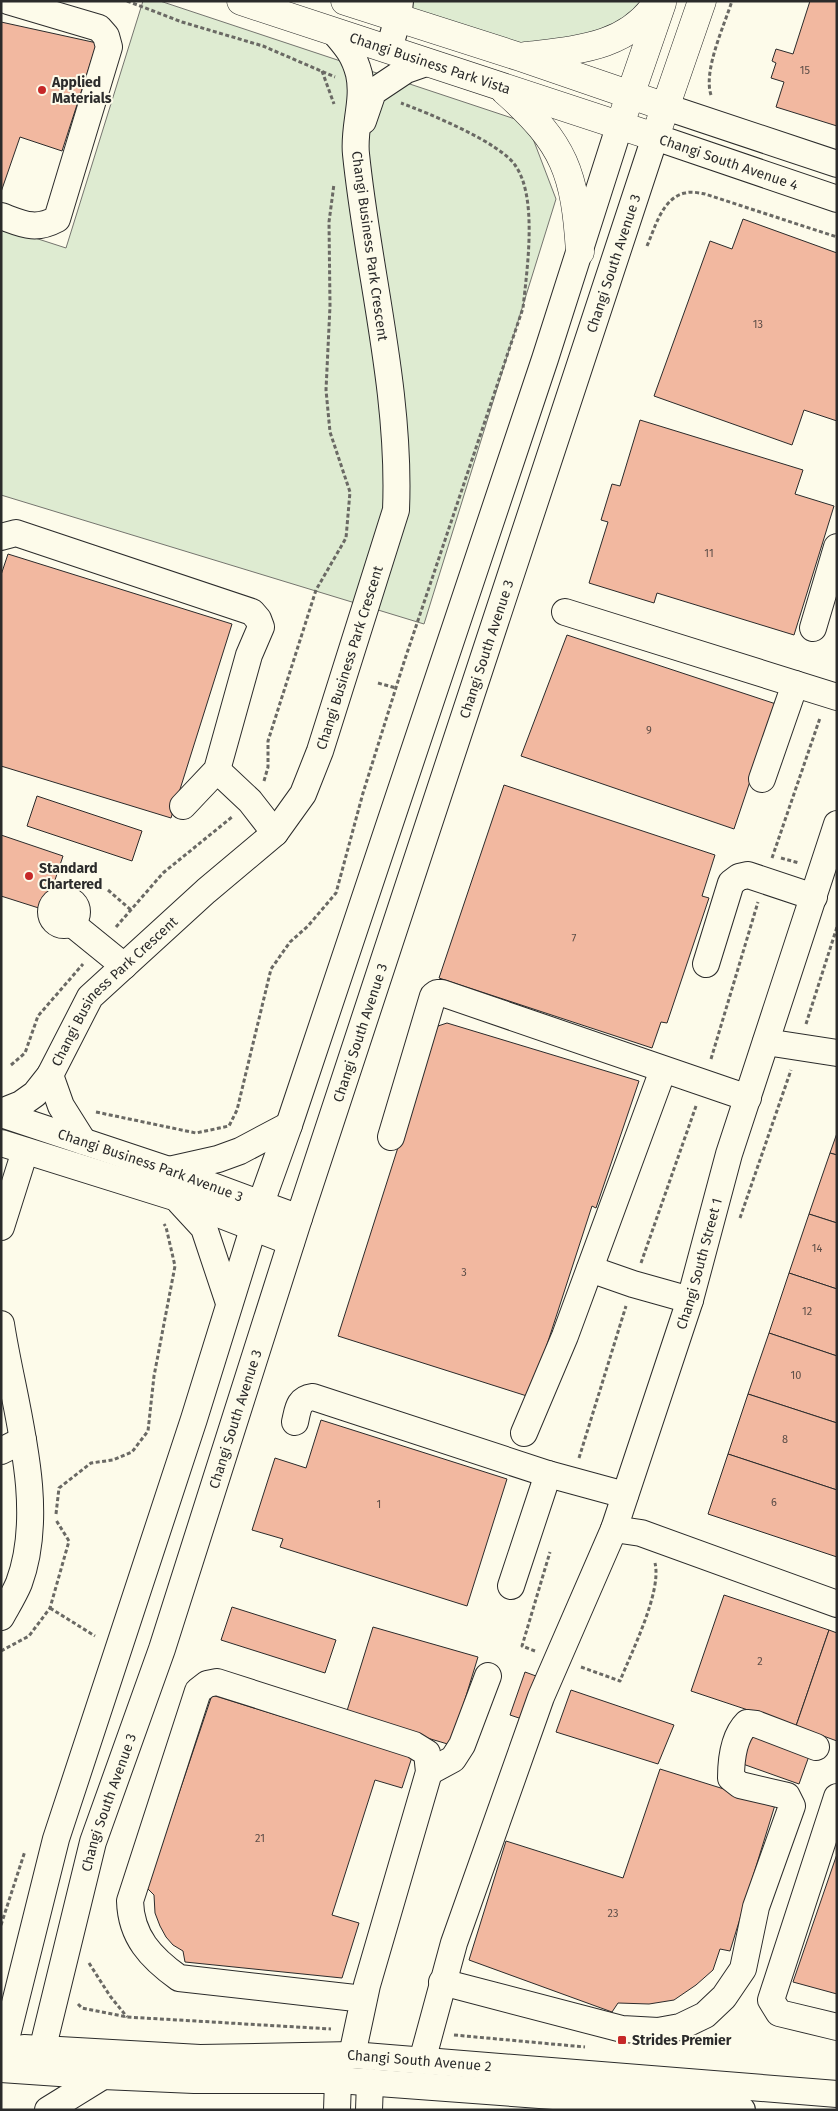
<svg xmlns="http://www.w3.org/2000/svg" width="838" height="2111" font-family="'Fira Sans',sans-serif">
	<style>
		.green { fill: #deebd1; stroke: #74746e }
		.building { fill: #f2b8a0; stroke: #2b2b2b }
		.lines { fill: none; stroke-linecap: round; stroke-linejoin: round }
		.minor-casing { stroke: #2b2b2b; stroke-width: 28 }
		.major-casing { stroke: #2b2b2b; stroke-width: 29 }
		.path { stroke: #6a6964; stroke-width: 3; stroke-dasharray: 4 2.5; stroke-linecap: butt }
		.minor { stroke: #fdfbea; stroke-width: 26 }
		.major { stroke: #fdfbea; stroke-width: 28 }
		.poi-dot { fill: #c62828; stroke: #fdfbea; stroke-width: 2 }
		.labels { text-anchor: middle; stroke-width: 4; stroke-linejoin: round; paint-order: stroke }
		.number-label { font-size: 11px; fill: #5d4e48 }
		.street-label { font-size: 14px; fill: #2b2b2b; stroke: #fdfbea }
		.poi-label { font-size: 14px; font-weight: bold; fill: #2b2b2b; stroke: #fdfbea; text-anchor: start }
	</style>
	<rect width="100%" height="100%" fill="#fdfbea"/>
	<g class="green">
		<path d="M143 1H160L527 123 556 199 424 624 1 495V227L66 248Z"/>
		<path d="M401 1H657L648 15 519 57 400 3Z"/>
	</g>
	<g class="building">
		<path d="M810 1H837V126L776 107 784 82 771 78 776 63 772 61 776 49 793 54Z"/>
		<path d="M1 22 97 43 62 151 20 137 1 192Z"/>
		<path d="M743 219 837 253V421L804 410 792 445 654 396 710 241 732 249Z"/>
		<path d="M640 420 803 470 795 494 834 506 794 635 657 593 654 603 589 583 608 522 601 520 612 484 620 486Z"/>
		<path d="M8 554 232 624 171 818 1 766V575Z"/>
		<path d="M567 635 776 704 734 829 521 756Z"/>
		<path d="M504 785 715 855 702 896 709 898 667 1023 661 1022 652 1048 439 978Z"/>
		<path d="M37 796 142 831 132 861 27 826Z"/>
		<path d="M1 835 63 856 45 910 1 896Z"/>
		<path d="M447 1023 639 1081 596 1208 592 1206 530 1397 338 1336 435 1031 438 1026Z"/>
		<path d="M837 1133V1155L830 1153Z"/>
		<path d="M830 1153 837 1155V1223L809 1214Z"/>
		<path d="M809 1214 837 1223V1289L789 1273Z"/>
		<path d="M789 1273 837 1289V1356L769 1333Z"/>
		<path d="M769 1333 837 1356V1423L748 1394Z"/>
		<path d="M748 1394 837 1423V1490L728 1454Z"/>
		<path d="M321 1420 507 1479 467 1606 280 1547 283 1539 252 1530 275 1458 306 1468Z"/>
		<path d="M728 1454 837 1490V1557L708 1514Z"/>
		<path d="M724 1595 829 1630 796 1726 691 1691Z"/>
		<path d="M232 1607 336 1640 325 1673 221 1640Z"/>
		<path d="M373 1627 478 1657 451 1745 346 1714Z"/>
		<path d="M829 1630 837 1633V1741L796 1726Z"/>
		<path d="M525 1672 536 1676 522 1719 510 1715Z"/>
		<path d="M571 1690 674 1725 658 1764 556 1732Z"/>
		<path d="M212 1695 412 1757 402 1788 375 1780 332 1915 359 1923 342 1978 185 1962 183 1951 173 1945 166 1937 160 1926 155 1913 154 1895 147 1888Z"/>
		<path d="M750 1735 809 1756 799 1784 740 1763Z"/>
		<path d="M660 1769 775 1805 730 1951 720 1949 713 1970 696 1985 674 2000 649 2004 618 2003 612 2012 469 1960 506 1841 623 1878Z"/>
		<path d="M837 1854V1994L793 1982Z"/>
	</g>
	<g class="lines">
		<g class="minor-casing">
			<g id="minor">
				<path d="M389 49 398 18 400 1"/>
				<path d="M666 107 837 164"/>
				<path d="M363 121 373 92 406 70 426 63"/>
				<path d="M1 216C23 224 35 231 57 219L109 47 106 36 99 28 8 1"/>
				<path d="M1 537 16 533 252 612 258 619 261 627 249 655 217 770 183 806"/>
				<path d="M565 612 837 697"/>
				<path d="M813 628 837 547"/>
				<path d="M217 770 250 801 275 833"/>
				<path d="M762 779 795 684"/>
				<circle cx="64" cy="912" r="13"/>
				<path d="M71 923 124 966"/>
				<path d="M706 964 731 883 739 877 748 875 814 897"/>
				<path d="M766 1042 837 1053"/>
				<path d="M50 1075 61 1106 83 1141"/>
				<path id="s1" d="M1 1112 21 1104 35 1094 50 1075 90 997 206 891 275 833 303 794 320 751 396 510C401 391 368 272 356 154 353 128 365 100 359 74 354 55 347 47 335 33"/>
				<path id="s2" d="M1 1114 169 1170 299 1218"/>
				<path d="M391 1137 433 996 437 993H442L748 1098"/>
				<path d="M1 1143 177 1198 291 1242"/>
				<path d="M169 1170 218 1159 240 1151 289 1125"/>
				<path d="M180 1202 204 1228 229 1303"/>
				<path d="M1 1227 25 1151"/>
				<path d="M590 1269 633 1284 690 1300"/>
				<path d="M1 1324C13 1403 48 1505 19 1583 14 1595 7 1606 1 1617"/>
				<path d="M295 1422C298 1409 298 1399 313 1397L548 1474 625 1495"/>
				<path d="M524 1433 565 1336 663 1070"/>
				<path d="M1 1451 23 1440"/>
				<path d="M614 1529 641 1533 837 1604"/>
				<path d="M511 1586 548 1474"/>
				<path d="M429 1772 453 1759 462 1745 488 1676"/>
				<path d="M837 1797 771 2000 779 2013 837 2027"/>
				<path d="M442 1982 622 2029 658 2031 680 2027 705 2015 724 1997 743 1969 756 1907 792 1806 787 1796 740 1785 731 1778C731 1760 734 1736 747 1723L756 1724 816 1747"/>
				<path id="s3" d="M24 2048 200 2058 352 2055 837 2094"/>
				<path d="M352 2055C357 2032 362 2008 367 1985L429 1772 427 1753 414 1745 217 1682 207 1684 198 1691 130 1901C131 1937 151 1958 179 1978L364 1999"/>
				<path d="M1 2059 56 1839 194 1419 261 1203 289 1125 545 359 620 124"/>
				<path id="s4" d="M422 2061 454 1943 541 1697 614 1529 690 1300 729 1154 837 824"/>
				<path d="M1 2069 103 2076 194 2080H338L742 2110"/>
				<path id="s5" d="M37 2071 93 1842 162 1649 299 1218 655 137 837 199"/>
				<path d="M48 2110 103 2076"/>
				<path d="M337 2110 338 2080"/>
				<path d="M369 2110 370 2082"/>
			</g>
		</g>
		<g class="major-casing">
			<g id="major">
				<path id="s6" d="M241 1 655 137 702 1"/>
				<path d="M345 1 520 57 666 107"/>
				<path d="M526 56C576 50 628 48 658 1"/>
				<path d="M505 91C565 144 575 173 580 252"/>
				<path d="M624 113 662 3"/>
			</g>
		</g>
		<g class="path">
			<path d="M127 1 182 22 263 46 335 77"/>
			<path d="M322 71 334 104"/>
			<path d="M711 95C703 71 724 26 732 1"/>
			<path d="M647 246C655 228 662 198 685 193 691 191 699 193 705 194L837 237"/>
			<path d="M378 683 396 688"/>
			<path d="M264 781 268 767V741L316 590 346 538 350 492 330 432 326 390 330 306 329 222 334 184"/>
			<path d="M772 858 820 718"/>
			<path d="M781 858 799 863"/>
			<path d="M108 890 131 910"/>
			<path d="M116 927 163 873 232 817"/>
			<path d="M806 1024 837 927"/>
			<path d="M711 1059 758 902"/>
			<path d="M11 1065 25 1053 38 1016 83 964"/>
			<path d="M96 1112 196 1133 229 1126 237 1110 271 969 290 942 308 926 336 893 363 793 404 662 523 308C527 269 538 197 515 165 499 142 428 113 401 103"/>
			<path d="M740 1218 791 1070"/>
			<path d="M641 1263 696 1106"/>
			<path d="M579 1458 626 1306"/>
			<path d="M56 1514 59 1488 91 1463 113 1460 132 1452 148 1431 154 1376 175 1266 166 1227 164 1224"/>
			<path d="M50 1608 95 1636"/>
			<path d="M1 1651 29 1636 50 1608 69 1541 56 1520"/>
			<path d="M535 1651 522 1646 550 1552"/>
			<path d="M581 1667 620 1681C631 1653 662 1592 655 1563"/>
			<path d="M1 1925 25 1851"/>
			<path d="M89 1963 110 1996 127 2017"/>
			<path d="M78 2004 82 2008 127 2017 331 2029"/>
			<path d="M454 2035 585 2047"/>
		</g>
		<use href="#minor" class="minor"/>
		<use href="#major" class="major"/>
	</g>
	<g class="poi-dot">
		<circle cx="42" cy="90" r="5"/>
		<circle cx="29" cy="876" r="5"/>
		<rect x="617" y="2035" width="10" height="10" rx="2.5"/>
	</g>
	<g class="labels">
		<g class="number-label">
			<text x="805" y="74">15</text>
			<text x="758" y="328">13</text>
			<text x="709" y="557">11</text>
			<text x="649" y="734">9</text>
			<text x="574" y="942">7</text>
			<text x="817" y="1252">14</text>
			<text x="464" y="1276">3</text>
			<text x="807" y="1315">12</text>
			<text x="796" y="1379">10</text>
			<text x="785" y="1443">8</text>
			<text x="774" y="1506">6</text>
			<text x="379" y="1508">1</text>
			<text x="760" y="1665">2</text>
			<text x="260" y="1842">21</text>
			<text x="613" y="1917">23</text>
		</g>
		<g class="street-label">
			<text dy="5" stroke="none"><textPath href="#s6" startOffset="199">Changi Business Park Vista</textPath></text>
			<text dy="5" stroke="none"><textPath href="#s5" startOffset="2109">Changi South Avenue 4</textPath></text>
			<text transform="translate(370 246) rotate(82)" y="5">Changi Business Park Crescent</text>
			<text dy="5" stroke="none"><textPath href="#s5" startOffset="1898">Changi South Avenue 3</textPath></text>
			<text dy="5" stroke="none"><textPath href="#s5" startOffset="1492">Changi South Avenue 3</textPath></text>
			<text dy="5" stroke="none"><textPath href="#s1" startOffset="590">Changi Business Park Crescent</textPath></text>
			<text dy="5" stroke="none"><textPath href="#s1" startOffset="170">Changi Business Park Crescent</textPath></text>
			<text dy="5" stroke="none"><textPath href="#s5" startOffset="1088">Changi South Avenue 3</textPath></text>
			<text dy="5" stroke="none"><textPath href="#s2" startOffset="158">Changi Business Park Avenue 3</textPath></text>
			<text dy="5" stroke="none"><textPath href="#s4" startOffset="845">Changi South Street 1</textPath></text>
			<text dy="5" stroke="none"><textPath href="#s5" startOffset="682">Changi South Avenue 3</textPath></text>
			<text dy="5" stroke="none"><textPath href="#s5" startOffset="278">Changi South Avenue 3</textPath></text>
			<text dy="5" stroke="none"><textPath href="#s3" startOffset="396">Changi South Avenue 2</textPath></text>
		</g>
		<g class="poi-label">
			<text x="52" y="87">Applied<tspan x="52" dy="16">Materials</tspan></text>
			<text x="39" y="873">Standard<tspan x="39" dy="16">Chartered</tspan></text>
			<text x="632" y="2045">Strides Premier</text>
		</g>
	</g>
	<rect width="838" height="2111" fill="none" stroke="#2b2b2b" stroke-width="5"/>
</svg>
